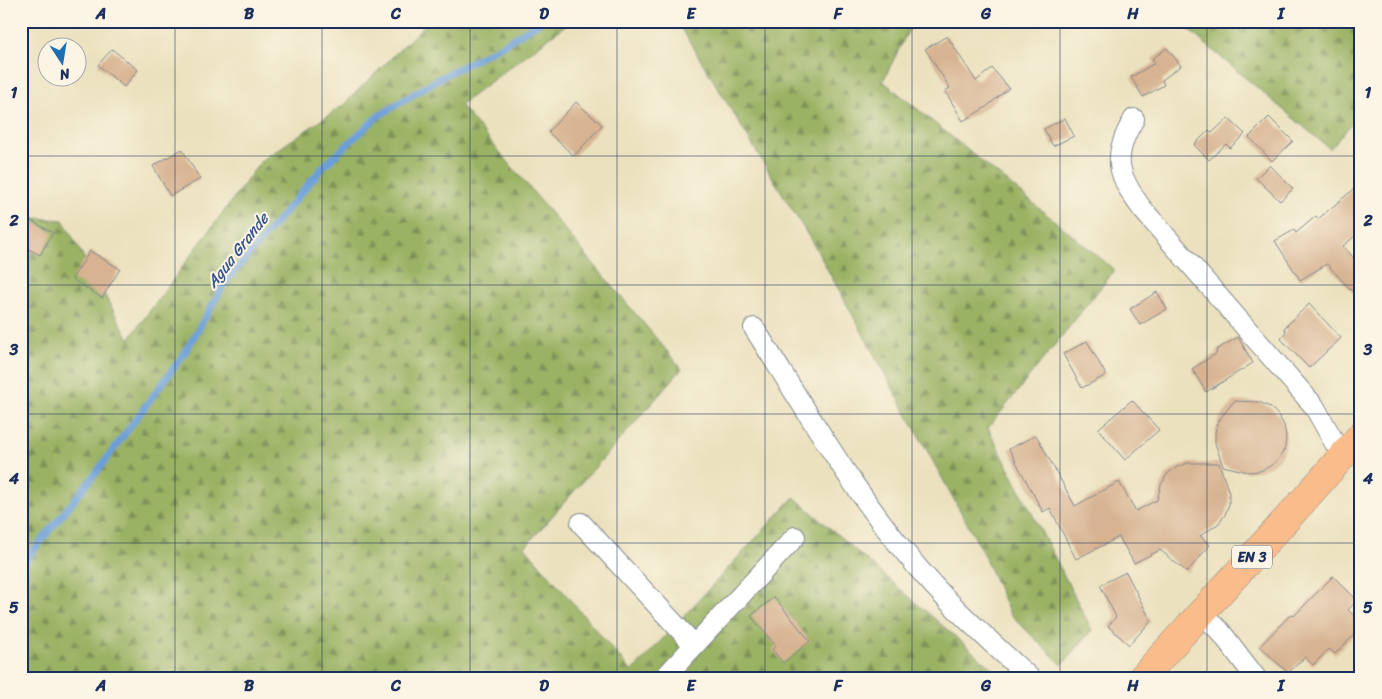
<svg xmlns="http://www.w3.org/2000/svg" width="1382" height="699" font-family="Sriracha,sans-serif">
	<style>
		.forest { fill: url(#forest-firs); stroke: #5a7061 }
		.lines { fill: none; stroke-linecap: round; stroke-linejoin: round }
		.stream { stroke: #6c9fd8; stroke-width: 7 }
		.building { fill: #d7b391 }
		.minor-casing { stroke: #83888e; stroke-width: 22 }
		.primary-casing { stroke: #83888e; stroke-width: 29 }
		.minor { stroke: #fff; stroke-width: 20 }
		.primary { stroke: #fabc8b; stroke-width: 28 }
		.grid { fill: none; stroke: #1b2f5e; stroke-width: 1; stroke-opacity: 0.55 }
		.labels { text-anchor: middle; stroke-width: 4; stroke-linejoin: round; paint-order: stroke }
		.shield { fill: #fcf5e5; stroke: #5e6a86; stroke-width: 1 }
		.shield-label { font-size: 14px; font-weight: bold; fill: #1b2f5e }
		.water-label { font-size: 16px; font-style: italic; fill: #375689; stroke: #fcf5e5 }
		.neatline { fill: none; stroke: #1b2f5e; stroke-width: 2 }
		.grid-label { font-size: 16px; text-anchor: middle; font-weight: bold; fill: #1b2f5e }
	</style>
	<defs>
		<pattern id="forest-firs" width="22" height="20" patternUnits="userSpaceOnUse" patternTransform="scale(1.25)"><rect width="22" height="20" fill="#9ab264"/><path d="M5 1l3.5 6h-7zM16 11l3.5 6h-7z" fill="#7d9156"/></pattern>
	</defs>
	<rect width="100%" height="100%" fill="#fcf5e5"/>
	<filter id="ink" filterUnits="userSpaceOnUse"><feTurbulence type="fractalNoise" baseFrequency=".02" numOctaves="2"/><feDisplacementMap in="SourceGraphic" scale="10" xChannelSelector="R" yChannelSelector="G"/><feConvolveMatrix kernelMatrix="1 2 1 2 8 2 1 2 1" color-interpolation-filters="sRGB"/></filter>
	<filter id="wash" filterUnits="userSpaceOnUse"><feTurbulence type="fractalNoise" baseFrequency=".0096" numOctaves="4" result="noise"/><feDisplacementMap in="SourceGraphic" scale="20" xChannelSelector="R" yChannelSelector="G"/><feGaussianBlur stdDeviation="1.12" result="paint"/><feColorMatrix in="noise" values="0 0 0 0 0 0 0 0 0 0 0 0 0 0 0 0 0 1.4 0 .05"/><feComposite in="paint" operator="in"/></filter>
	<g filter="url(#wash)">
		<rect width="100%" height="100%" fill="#ebe1be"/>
		<g class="forest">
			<path d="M429 21H571L460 105 682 369 525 547 632 672 794 497 1003 678H21V217L63 220 129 339 261 161 342 106Z"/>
			<path d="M677 21H913L883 81 1115 270 988 428 1092 630 1062 665 1010 614 979 545 818 252Z"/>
			<path d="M1178 21H1361V112L1330 149Z"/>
		</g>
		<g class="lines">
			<path class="stream" d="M21 566 96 473 184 354 225 283 323 167 377 117 438 79 503 45 541 21"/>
		</g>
		<g id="blocks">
			<g class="building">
				<path d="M947 36 976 81 992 68 1009 88 985 108 963 121 945 91 950 88 925 49Z"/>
				<path d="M1167 48 1181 66 1162 80 1164 85 1143 97 1131 77 1155 63 1152 59Z"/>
				<path d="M112 49 138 70 124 87 98 65Z"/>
				<path d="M576 102 602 125 574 156 548 132Z"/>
				<path d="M1269 117 1293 141 1272 161 1249 137Z"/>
				<path d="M1065 118 1074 136 1053 146 1044 129Z"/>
				<path d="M1228 118 1245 134 1230 148 1226 144 1209 160 1194 145 1209 130 1212 133Z"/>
				<path d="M182 149 200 179 170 196 153 166Z"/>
				<path d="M1270 165 1293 189 1280 201 1256 178Z"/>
				<path d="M1361 183V231L1343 246 1361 266V301L1327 264 1300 280 1275 241 1294 230 1296 233 1316 216 1318 219Z"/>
				<path d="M30 220 53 233 40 255 21 245V235Z"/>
				<path d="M90 251 120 269 102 298 72 279Z"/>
				<path d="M1157 292 1167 309 1140 325 1130 309Z"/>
				<path d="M1309 304 1341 338 1309 368 1281 339 1286 331 1284 328Z"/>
				<path d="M1238 337 1253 363 1206 392 1192 369 1217 353 1216 350Z"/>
				<path d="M1087 341 1106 375 1082 388 1063 354Z"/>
				<path d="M1132 400 1159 430 1125 460 1098 429Z"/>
				<path d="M1234 401 1259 402 1270 407 1278 415 1284 425 1286 436 1285 448 1279 459 1270 466 1260 471 1248 472 1223 466 1215 443V432L1219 420Z"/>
				<path d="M1036 435 1075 506 1119 482 1136 511 1157 500 1161 485 1167 474 1177 467 1188 463H1219L1229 493V504L1225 515 1218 524 1200 536 1210 545 1187 572 1160 550 1134 563 1119 537 1076 559 1050 508 1043 512 1009 449Z"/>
				<path d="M1126 572 1151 621 1129 645 1108 626 1116 617 1100 585Z"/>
				<path d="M1333 576 1357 600 1348 610 1361 622V628L1335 654 1329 649 1313 665 1305 657 1288 673 1260 646 1291 614 1294 616Z"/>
				<path d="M774 597 810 641 783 663 772 649 776 646 751 616Z"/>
			</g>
		</g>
	</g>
	<g filter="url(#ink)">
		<use href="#blocks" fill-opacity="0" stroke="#83888e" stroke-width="1"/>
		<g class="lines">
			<g class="minor-casing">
				<g id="minor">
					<path d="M1134 119C1111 157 1117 175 1143 210L1314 406 1342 456"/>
					<path d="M754 328C810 416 863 509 934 586 964 619 998 648 1030 678"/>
					<path d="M581 523 694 645"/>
					<path d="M1201 613 1220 631 1256 678"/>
					<path d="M664 678 795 537"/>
				</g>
			</g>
			<g class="primary-casing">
				<path id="primary" d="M1142 678 1303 501 1361 435"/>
			</g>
			<use href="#minor" class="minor"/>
			<use href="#primary" class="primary"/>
		</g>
	</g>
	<path class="grid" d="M175 21V678M322 21V678M470 21V678M617 21V678M765 21V678M912 21V678M1060 21V678M1207 21V678M21 156H1361M21 285H1361M21 414H1361M21 543H1361"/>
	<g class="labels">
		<rect class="shield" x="1232" y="545.5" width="40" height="23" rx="4"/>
		<g class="shield-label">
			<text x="1252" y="562">EN 3</text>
		</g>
		<g class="water-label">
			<text transform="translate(237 250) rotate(-52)" y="6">Agua Grande</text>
		</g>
	</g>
	<rect width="1382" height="699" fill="none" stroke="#fcf5e5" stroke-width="55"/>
	<g transform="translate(62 62) rotate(168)"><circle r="24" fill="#fcf5e5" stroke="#a2a6af"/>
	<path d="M0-4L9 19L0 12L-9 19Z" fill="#1f6fb2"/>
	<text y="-8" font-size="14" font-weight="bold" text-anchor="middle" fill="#1b2f5e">N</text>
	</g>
	<rect x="28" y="28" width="1326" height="644" class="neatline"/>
	<g class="grid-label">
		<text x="101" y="19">A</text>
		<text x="249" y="19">B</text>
		<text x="396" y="19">C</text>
		<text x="544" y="19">D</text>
		<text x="691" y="19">E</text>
		<text x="838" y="19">F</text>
		<text x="986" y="19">G</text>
		<text x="1133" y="19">H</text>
		<text x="1281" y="19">I</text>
		<text x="14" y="98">1</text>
		<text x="1368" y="98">1</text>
		<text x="14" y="226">2</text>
		<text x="1368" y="226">2</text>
		<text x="14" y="355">3</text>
		<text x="1368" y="355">3</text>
		<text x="14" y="484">4</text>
		<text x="1368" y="484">4</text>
		<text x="14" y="613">5</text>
		<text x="1368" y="613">5</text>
		<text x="101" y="691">A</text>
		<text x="249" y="691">B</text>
		<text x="396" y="691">C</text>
		<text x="544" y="691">D</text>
		<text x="691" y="691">E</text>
		<text x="838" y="691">F</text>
		<text x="986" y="691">G</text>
		<text x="1133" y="691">H</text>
		<text x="1281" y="691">I</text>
	</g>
</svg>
